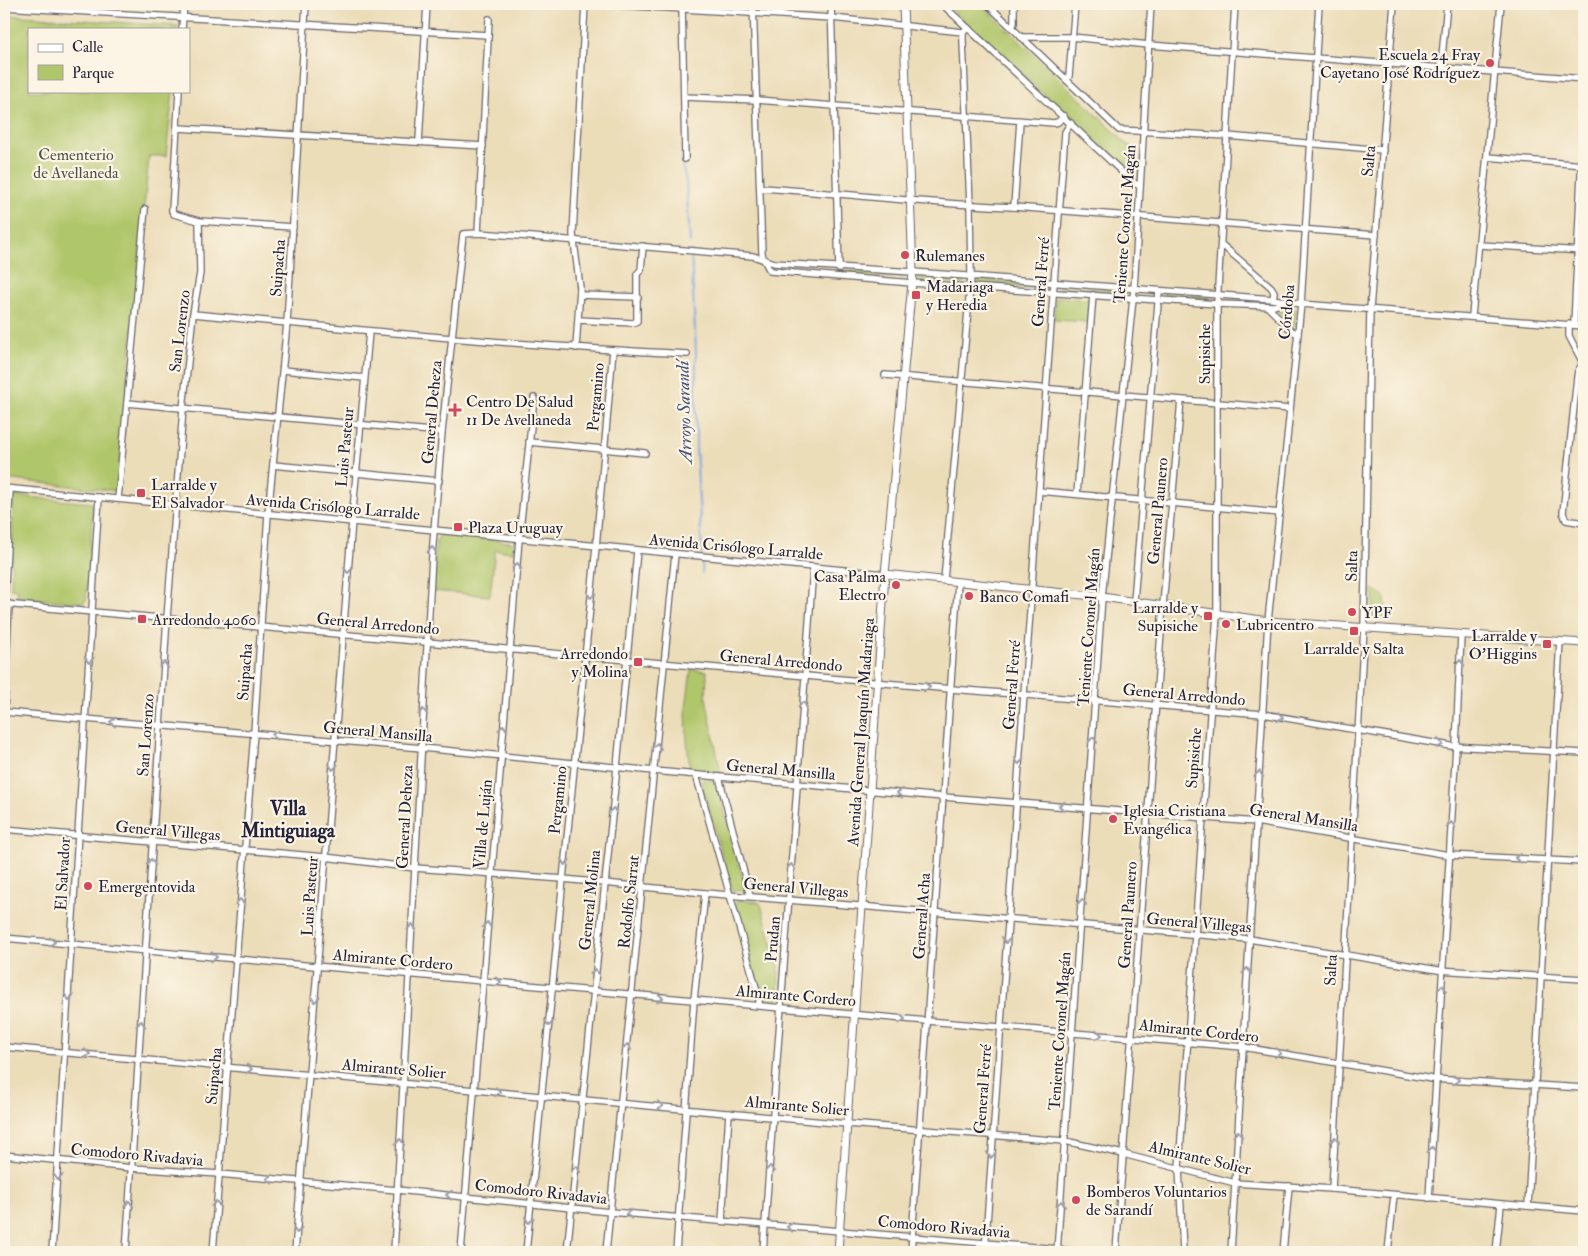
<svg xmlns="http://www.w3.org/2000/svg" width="1588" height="1256" font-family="'IM FELL Double Pica',serif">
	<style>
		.green { fill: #b0c66a; stroke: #697452 }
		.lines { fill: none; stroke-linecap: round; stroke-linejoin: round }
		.stream { stroke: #71a0da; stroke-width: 2 }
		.minor-casing { stroke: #696367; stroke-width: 8 }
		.major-casing { stroke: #696367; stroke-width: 9 }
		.minor { stroke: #fff; stroke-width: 5.5 }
		.major { stroke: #fff; stroke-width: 7 }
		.oneway { stroke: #9c9ca7 }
		.poi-dot { fill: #d1495b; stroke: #fcf5e5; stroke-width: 2 }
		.labels { text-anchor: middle; stroke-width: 4.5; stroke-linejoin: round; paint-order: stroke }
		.poi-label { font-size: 16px; fill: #22223b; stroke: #fcf5e5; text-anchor: start }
		.park-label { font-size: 16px; fill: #4d5349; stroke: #fcf5e5 }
		.street-label { font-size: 16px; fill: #22223b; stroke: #fcf5e5 }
		.water-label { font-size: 18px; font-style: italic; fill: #42547b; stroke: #fcf5e5 }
		.quarter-label { font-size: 19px; font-weight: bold; fill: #22223b; stroke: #fcf5e5 }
	</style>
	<rect width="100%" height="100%" fill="#fcf5e5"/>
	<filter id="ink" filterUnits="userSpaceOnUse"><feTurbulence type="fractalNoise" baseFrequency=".02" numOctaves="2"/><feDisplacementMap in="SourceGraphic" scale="10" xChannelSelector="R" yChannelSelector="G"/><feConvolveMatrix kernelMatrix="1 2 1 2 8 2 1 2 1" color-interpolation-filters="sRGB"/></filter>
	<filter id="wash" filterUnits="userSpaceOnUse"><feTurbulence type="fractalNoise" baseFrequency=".0096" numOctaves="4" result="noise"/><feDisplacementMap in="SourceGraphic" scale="20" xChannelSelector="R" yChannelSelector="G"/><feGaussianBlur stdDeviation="1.12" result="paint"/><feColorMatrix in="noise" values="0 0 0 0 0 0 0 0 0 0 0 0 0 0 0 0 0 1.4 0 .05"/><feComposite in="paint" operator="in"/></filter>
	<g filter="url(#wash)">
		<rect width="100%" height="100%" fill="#ecddb9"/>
		<g class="green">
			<path d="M946 4H981L1120 137 1122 140 1138 152 1137 177 1134 178Z"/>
			<path d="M4 15 178 26V29H29V91H173L166 156H149L117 491 4 479Z"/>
			<path d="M845 271 905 274 907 277 904 279 845 275 843 272Z"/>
			<path d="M917 276 962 279 965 282 961 284 918 280 916 278Z"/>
			<path d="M979 280 1045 285 1048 288 1046 290 978 285 977 283Z"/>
			<path d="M1060 286 1125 291 1126 293 1124 295 1059 290 1058 288Z"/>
			<path d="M1164 293 1209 297 1210 298 1208 300 1165 298 1163 296Z"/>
			<path d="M1056 297 1089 299 1088 322 1054 320Z"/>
			<path d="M1281 309H1296L1295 326 1279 313Z"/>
			<path d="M15 496 91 503 93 506 86 601 83 603 17 597V589L11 588 13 498Z"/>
			<path d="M440 535 511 542 514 545 513 552 495 550 490 596 433 591 436 541Z"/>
			<path d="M1373 589 1385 596 1386 618H1373Z"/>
			<path d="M691 669 707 671 706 698 721 774 690 770 687 742 686 708Z"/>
			<path d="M704 779 716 781 746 889 745 891 732 890 701 783Z"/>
			<path d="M739 900 759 902 761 905 779 967 778 1000 775 1003 766 1002 762 999 735 906 736 902Z"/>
		</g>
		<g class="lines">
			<g class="stream">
				<path d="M681 160 686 181 690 243"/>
				<path d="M691 251 696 353V447L702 554"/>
				<path d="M702 558V573"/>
			</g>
		</g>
	</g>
	<g filter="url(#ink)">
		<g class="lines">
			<g class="minor-casing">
				<g id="minor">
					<path d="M602 4 832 18 963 32"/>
					<path d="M682 4 685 159"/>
					<path d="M753 4 762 253 763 258 770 271 912 283 1217 304 1274 306 1285 302"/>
					<path d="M831 4 839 269"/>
					<path d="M942 4 1134 183 1140 186"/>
					<path d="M987 4 1119 130 1227 136 1383 150"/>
					<path d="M4 7 488 35"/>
					<path d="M1012 28 1014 23V4"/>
					<path d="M182 29 184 4"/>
					<path d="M1021 37H1072L1149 45 1584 79"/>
					<path d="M1441 67 1447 4"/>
					<path d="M1067 80 1069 76 1075 4"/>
					<path d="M179 91 172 211 174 214 199 221 293 227"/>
					<path d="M684 97 757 100 1054 123 1058 122 1064 116"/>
					<path d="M178 128 483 146"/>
					<path d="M419 142 427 4"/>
					<path d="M1487 157 1584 165"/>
					<path d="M760 188C845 193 929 204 1014 207L1376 235"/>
					<path d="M1014 207 1020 121"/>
					<path d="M478 233 489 19"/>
					<path d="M1222 245 1271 287 1274 292 1273 299"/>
					<path d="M1479 245 1584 251"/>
					<path d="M580 295 638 297"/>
					<path d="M1267 306 1292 331 1298 334"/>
					<path d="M193 314C358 330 522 346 687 354"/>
					<path d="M1472 316 1501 4"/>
					<path d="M579 320 633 323 637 321V274L641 270 643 246"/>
					<path d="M1569 324V336L1584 365"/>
					<path d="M1574 325 1584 111"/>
					<path d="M576 348 580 288 573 234 585 4"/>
					<path d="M1583 363 1578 371 1577 377 1563 513 1566 520 1584 523"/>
					<path d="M283 370 364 378"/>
					<path d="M885 375 1290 409"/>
					<path d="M127 403 442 432"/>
					<path d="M529 442 645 453"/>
					<path d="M273 465 439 481"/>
					<path d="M4 488 885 574"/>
					<path d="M1039 491 1280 513"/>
					<path d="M1077 494 1093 295"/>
					<path d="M118 499 145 209"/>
					<path d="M944 580 971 277 970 205 963 41V32L968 28"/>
					<path d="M1134 601 1159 291"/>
					<path d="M4 604 951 689 1263 714 1451 746 1584 753"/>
					<path d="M4 604 10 489"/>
					<path d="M4 712 422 748 654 771 943 797 1256 822 1449 855 1584 862"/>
					<path d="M4 714 9 604"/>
					<path d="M696 775 759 998V1005"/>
					<path d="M719 777 750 896"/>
					<path d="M4 829 325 857 415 868 563 879 705 893 1249 939 1438 970 1584 979"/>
					<path d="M4 938 927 1021 1243 1047 1432 1079 1584 1088"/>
					<path d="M4 1047 847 1124 1065 1141 1123 1154 1235 1183 1332 1189 1584 1211"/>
					<path d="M4 1155 132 1168 219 1174 397 1190 610 1212 1058 1249 1075 1252"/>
					<path d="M1332 1189 1364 628 1370 309 1394 4"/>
					<path d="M1429 1198 1456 746 1461 635"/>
					<path d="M1528 1206 1560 641"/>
					<path d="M722 1221 729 1113"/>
					<path d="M52 1252 99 497"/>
					<path d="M126 1252 167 618 183 409 193 314 200 273 199 221"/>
					<path d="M213 1252 254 733 268 514 287 323 306 4"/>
					<path d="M295 1252 352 521 369 332"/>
					<path d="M394 1252 432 556 442 432 463 234 478 233 520 236 753 256 774 263 913 272 1273 299 1301 304 1584 326"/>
					<path d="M461 1252 519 539 534 398"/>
					<path d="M526 1252 596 547 613 350"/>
					<path d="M567 1252 617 767 637 551"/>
					<path d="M606 1252 675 554"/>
					<path d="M676 1252 694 1000 705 893"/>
					<path d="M763 1252 813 568"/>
					<path d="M911 1252 958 582"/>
					<path d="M985 1252 1024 694 1065 132 1071 123"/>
					<path d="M1057 1252 1102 597 1134 289 1151 4"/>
					<path d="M1116 1252 1163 605 1181 400"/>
					<path d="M1183 1252 1179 1168 1217 614V304L1235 4"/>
					<path d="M1231 1252 1268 621 1301 304 1319 4"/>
					<path d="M1283 1252 1289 1186"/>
					<path d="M1388 1252 1394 1195"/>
					<path d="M1496 1252 1501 1205"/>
				</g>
			</g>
			<g class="major-casing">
				<g id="major">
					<path d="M885 574 1102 597 1268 621 1584 643"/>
					<path d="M838 1252 885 574 913 272 903 4"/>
				</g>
			</g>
			<use href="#minor" class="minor"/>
			<use href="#major" class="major"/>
		</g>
		<defs><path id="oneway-chevron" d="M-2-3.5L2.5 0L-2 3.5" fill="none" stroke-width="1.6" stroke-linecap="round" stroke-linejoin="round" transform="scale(1.25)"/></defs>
		<g class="oneway">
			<use href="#oneway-chevron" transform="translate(432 550) rotate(-86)"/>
			<use href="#oneway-chevron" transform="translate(517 566) rotate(-85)"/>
			<use href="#oneway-chevron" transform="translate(348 570) rotate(94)"/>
			<use href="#oneway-chevron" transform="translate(591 595) rotate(96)"/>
			<use href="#oneway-chevron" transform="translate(89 660) rotate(94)"/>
			<use href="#oneway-chevron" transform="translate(1460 663) rotate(-88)"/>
			<use href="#oneway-chevron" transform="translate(164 665) rotate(-86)"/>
			<use href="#oneway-chevron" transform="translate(927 687) rotate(5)"/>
			<use href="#oneway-chevron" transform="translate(803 705) rotate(-86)"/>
			<use href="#oneway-chevron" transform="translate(423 712) rotate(-87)"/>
			<use href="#oneway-chevron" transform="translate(1280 717) rotate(9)"/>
			<use href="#oneway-chevron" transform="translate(113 722) rotate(-175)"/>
			<use href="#oneway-chevron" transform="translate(503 728) rotate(-85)"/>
			<use href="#oneway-chevron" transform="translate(275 735) rotate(-175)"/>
			<use href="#oneway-chevron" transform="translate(1093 740) rotate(-86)"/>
			<use href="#oneway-chevron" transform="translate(1440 744) rotate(10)"/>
			<use href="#oneway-chevron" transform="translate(657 746) rotate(-84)"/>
			<use href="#oneway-chevron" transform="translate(1019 761) rotate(94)"/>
			<use href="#oneway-chevron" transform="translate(333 767) rotate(95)"/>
			<use href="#oneway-chevron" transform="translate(1259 774) rotate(-86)"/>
			<use href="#oneway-chevron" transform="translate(900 793) rotate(-175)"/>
			<use href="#oneway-chevron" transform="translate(1062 806) rotate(-176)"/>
			<use href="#oneway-chevron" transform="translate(613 811) rotate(-84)"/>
			<use href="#oneway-chevron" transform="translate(1451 825) rotate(-86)"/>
			<use href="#oneway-chevron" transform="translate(1518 858) rotate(-178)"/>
			<use href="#oneway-chevron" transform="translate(151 862) rotate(-86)"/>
			<use href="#oneway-chevron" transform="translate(565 862) rotate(96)"/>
			<use href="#oneway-chevron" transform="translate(791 867) rotate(-85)"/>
			<use href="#oneway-chevron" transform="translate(240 902) rotate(-86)"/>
			<use href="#oneway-chevron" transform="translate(1082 902) rotate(-86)"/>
			<use href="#oneway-chevron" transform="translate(487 925) rotate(-85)"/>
			<use href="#oneway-chevron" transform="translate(412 927) rotate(-88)"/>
			<use href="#oneway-chevron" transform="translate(1006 940) rotate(94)"/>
			<use href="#oneway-chevron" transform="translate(52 942) rotate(4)"/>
			<use href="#oneway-chevron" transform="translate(214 957) rotate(5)"/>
			<use href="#oneway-chevron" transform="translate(1247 971) rotate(-87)"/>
			<use href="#oneway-chevron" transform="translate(595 972) rotate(-84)"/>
			<use href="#oneway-chevron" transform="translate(498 982) rotate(6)"/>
			<use href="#oneway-chevron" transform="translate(1442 988) rotate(-87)"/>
			<use href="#oneway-chevron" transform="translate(69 997) rotate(93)"/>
			<use href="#oneway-chevron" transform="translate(660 998) rotate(5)"/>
			<use href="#oneway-chevron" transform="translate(315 999) rotate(94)"/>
			<use href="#oneway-chevron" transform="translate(902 1019) rotate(5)"/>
			<use href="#oneway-chevron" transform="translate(549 1023) rotate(96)"/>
			<use href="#oneway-chevron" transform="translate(141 1024) rotate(-87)"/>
			<use href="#oneway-chevron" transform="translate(1099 1035) rotate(4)"/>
			<use href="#oneway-chevron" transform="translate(627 1047) rotate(-84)"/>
			<use href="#oneway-chevron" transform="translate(1278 1053) rotate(9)"/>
			<use href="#oneway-chevron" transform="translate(87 1054) rotate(5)"/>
			<use href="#oneway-chevron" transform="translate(249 1069) rotate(5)"/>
			<use href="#oneway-chevron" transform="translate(1456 1080) rotate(4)"/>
			<use href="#oneway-chevron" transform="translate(498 1092) rotate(5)"/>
			<use href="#oneway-chevron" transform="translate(660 1106) rotate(5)"/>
			<use href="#oneway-chevron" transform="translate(1238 1134) rotate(-87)"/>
			<use href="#oneway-chevron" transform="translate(1335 1140) rotate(-87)"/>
			<use href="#oneway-chevron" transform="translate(400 1142) rotate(-87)"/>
			<use href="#oneway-chevron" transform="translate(1432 1150) rotate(-86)"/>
			<use href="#oneway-chevron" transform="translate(991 1155) rotate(94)"/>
			<use href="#oneway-chevron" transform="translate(576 1169) rotate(-84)"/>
			<use href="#oneway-chevron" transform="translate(770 1169) rotate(-86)"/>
			<use href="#oneway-chevron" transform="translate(58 1177) rotate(94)"/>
			<use href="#oneway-chevron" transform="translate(270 1179) rotate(-174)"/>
			<use href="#oneway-chevron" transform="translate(449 1195) rotate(-175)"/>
			<use href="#oneway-chevron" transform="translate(129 1204) rotate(-86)"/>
			<use href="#oneway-chevron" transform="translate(216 1204) rotate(-86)"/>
			<use href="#oneway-chevron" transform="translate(1061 1204) rotate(-86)"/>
			<use href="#oneway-chevron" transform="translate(629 1214) rotate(-175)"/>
			<use href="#oneway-chevron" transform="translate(529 1220) rotate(95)"/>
			<use href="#oneway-chevron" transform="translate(790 1227) rotate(-175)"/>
			<use href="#oneway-chevron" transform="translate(297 1230) rotate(94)"/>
		</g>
	</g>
	<g class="poi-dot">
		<circle cx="1490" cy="63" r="5"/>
		<circle cx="905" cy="255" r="5"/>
		<rect x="911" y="290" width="10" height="10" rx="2.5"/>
		<path d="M452.5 402.5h5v5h5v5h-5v5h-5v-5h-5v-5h5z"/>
		<rect x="136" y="488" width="10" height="10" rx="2.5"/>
		<rect x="453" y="522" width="10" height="10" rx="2.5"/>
		<circle cx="896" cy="585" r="5"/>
		<circle cx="969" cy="596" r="5"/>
		<circle cx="1352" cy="612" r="5"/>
		<rect x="1203" y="611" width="10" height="10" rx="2.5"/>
		<rect x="137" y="614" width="10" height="10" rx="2.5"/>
		<circle cx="1226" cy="624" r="5"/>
		<rect x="1349" y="626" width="10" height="10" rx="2.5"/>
		<rect x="1542" y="639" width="10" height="10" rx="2.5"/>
		<rect x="633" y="657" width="10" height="10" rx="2.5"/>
		<circle cx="1113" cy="819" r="5"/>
		<circle cx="88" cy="886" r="5"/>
		<circle cx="1076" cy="1200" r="5"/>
	</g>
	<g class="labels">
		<g class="poi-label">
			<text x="1480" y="60" text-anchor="end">Escuela 24 Fray<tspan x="1480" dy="18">Cayetano José Rodríguez</tspan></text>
			<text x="915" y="261">Rulemanes</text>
			<text x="926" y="292">Madariaga<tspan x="926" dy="18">y Heredia</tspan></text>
			<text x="466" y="407">Centro De Salud<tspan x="466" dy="18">11 De Avellaneda</tspan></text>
			<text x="151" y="490">Larralde y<tspan x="151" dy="18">El Salvador</tspan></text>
			<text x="468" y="533">Plaza Uruguay</text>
			<text x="886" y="582" text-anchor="end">Casa Palma<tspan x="886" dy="18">Electro</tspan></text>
			<text x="979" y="602">Banco Comafi</text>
			<text x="1198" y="613" text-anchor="end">Larralde y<tspan x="1198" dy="18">Supisiche</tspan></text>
			<text x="1362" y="618">YPF</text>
			<text x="152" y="625">Arredondo 4060</text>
			<text x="1236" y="630">Lubricentro</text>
			<text x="1537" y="641" text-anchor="end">Larralde y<tspan x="1537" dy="18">O'Higgins</tspan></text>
			<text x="1354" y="654" text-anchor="middle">Larralde y Salta</text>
			<text x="628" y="659" text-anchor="end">Arredondo<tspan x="628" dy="18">y Molina</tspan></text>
			<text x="1123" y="816">Iglesia Cristiana<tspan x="1123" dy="18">Evangélica</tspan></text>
			<text x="98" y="892">Emergentovida</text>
			<text x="1086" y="1197">Bomberos Voluntarios<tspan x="1086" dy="18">de Sarandí</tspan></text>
		</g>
		<g class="park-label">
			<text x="76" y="160">Cementerio<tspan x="76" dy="18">de Avellaneda</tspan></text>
		</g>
		<g class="street-label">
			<text transform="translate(1368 161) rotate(-85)" y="6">Salta</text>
			<text transform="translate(1124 224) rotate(-86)" y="6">Teniente Coronel Magán</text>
			<text transform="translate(277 268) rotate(-86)" y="6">Suipacha</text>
			<text transform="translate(1040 282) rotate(-86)" y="6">General Ferré</text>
			<text transform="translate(1286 312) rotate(-85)" y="6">Córdoba</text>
			<text transform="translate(179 331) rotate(-83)" y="6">San Lorenzo</text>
			<text transform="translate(1204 354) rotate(-90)" y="6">Supisiche</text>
			<text transform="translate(595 397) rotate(-85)" y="6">Pergamino</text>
			<text transform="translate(431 412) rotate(-85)" y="6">General Deheza</text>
			<text transform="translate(344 447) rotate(-85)" y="6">Luis Pasteur</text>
			<text transform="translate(333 506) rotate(5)" y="6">Avenida Crisólogo Larralde</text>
			<text transform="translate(1157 511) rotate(-85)" y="6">General Paunero</text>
			<text transform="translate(736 546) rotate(5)" y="6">Avenida Crisólogo Larralde</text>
			<text transform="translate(1351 566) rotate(-89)" y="6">Salta</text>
			<text transform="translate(378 623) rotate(5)" y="6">General Arredondo</text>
			<text transform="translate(1088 627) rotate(-86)" y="6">Teniente Coronel Magán</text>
			<text transform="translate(781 660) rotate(5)" y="6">General Arredondo</text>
			<text transform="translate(244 672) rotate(-86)" y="6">Suipacha</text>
			<text transform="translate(1011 685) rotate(-86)" y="6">General Ferré</text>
			<text transform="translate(1184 694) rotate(5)" y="6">General Arredondo</text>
			<text transform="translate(378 731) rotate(5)" y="6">General Mansilla</text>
			<text transform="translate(860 732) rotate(-86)" y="6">Avenida General Joaquín Madariaga</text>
			<text transform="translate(145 735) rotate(-86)" y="6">San Lorenzo</text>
			<text transform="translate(1193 758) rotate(-86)" y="6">Supisiche</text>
			<text transform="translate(781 769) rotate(5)" y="6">General Mansilla</text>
			<text transform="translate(557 800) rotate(-84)" y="6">Pergamino</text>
			<text transform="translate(404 817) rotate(-87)" y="6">General Deheza</text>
			<text transform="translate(1304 817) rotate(9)" y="6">General Mansilla</text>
			<text transform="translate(482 824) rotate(-85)" y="6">Villa de Luján</text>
			<text transform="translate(168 830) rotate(5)" y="6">General Villegas</text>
			<text transform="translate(62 874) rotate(-87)" y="6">El Salvador</text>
			<text transform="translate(796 887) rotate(5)" y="6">General Villegas</text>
			<text transform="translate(309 896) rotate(-86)" y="6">Luis Pasteur</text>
			<text transform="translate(589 900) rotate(-84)" y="6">General Molina</text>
			<text transform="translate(628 902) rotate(-84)" y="6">Rodolfo Sarrat</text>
			<text transform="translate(1127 915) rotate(-86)" y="6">General Paunero</text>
			<text transform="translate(921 916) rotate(-86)" y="6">General Acha</text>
			<text transform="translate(1199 922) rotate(5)" y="6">General Villegas</text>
			<text transform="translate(772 939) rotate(-85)" y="6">Prudan</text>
			<text transform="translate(393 959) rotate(5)" y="6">Almirante Cordero</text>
			<text transform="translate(1330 970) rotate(-87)" y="6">Salta</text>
			<text transform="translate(796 995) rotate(5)" y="6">Almirante Cordero</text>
			<text transform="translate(1199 1030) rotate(6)" y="6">Almirante Cordero</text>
			<text transform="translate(1059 1031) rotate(-86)" y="6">Teniente Coronel Magán</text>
			<text transform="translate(394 1068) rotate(5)" y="6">Almirante Solier</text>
			<text transform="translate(213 1076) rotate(-85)" y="6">Suipacha</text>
			<text transform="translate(982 1089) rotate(-86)" y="6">General Ferré</text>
			<text transform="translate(797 1105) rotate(5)" y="6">Almirante Solier</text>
			<text transform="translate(137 1154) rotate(5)" y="6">Comodoro Rivadavia</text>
			<text transform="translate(1200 1157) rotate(13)" y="6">Almirante Solier</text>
			<text transform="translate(541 1191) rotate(6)" y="6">Comodoro Rivadavia</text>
			<text transform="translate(944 1226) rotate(5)" y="6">Comodoro Rivadavia</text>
		</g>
		<g class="water-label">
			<text transform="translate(684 412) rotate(-92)" y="6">Arroyo Sarandí</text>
		</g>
		<g class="quarter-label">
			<text x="288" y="815">Villa<tspan x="288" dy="22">Mintiguiaga</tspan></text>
		</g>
	</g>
	<rect width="1588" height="1256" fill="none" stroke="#fcf5e5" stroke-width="20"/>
	<rect x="28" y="28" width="162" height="65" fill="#fcf5e5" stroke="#a5a1a1"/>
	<rect x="38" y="44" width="25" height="8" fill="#ffffff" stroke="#a5a1a1"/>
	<text x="72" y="52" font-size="15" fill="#22223b">Calle</text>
	<rect x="38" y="65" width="25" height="15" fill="#b0c66a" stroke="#a5a1a1"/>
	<text x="72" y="78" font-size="15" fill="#22223b">Parque</text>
</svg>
